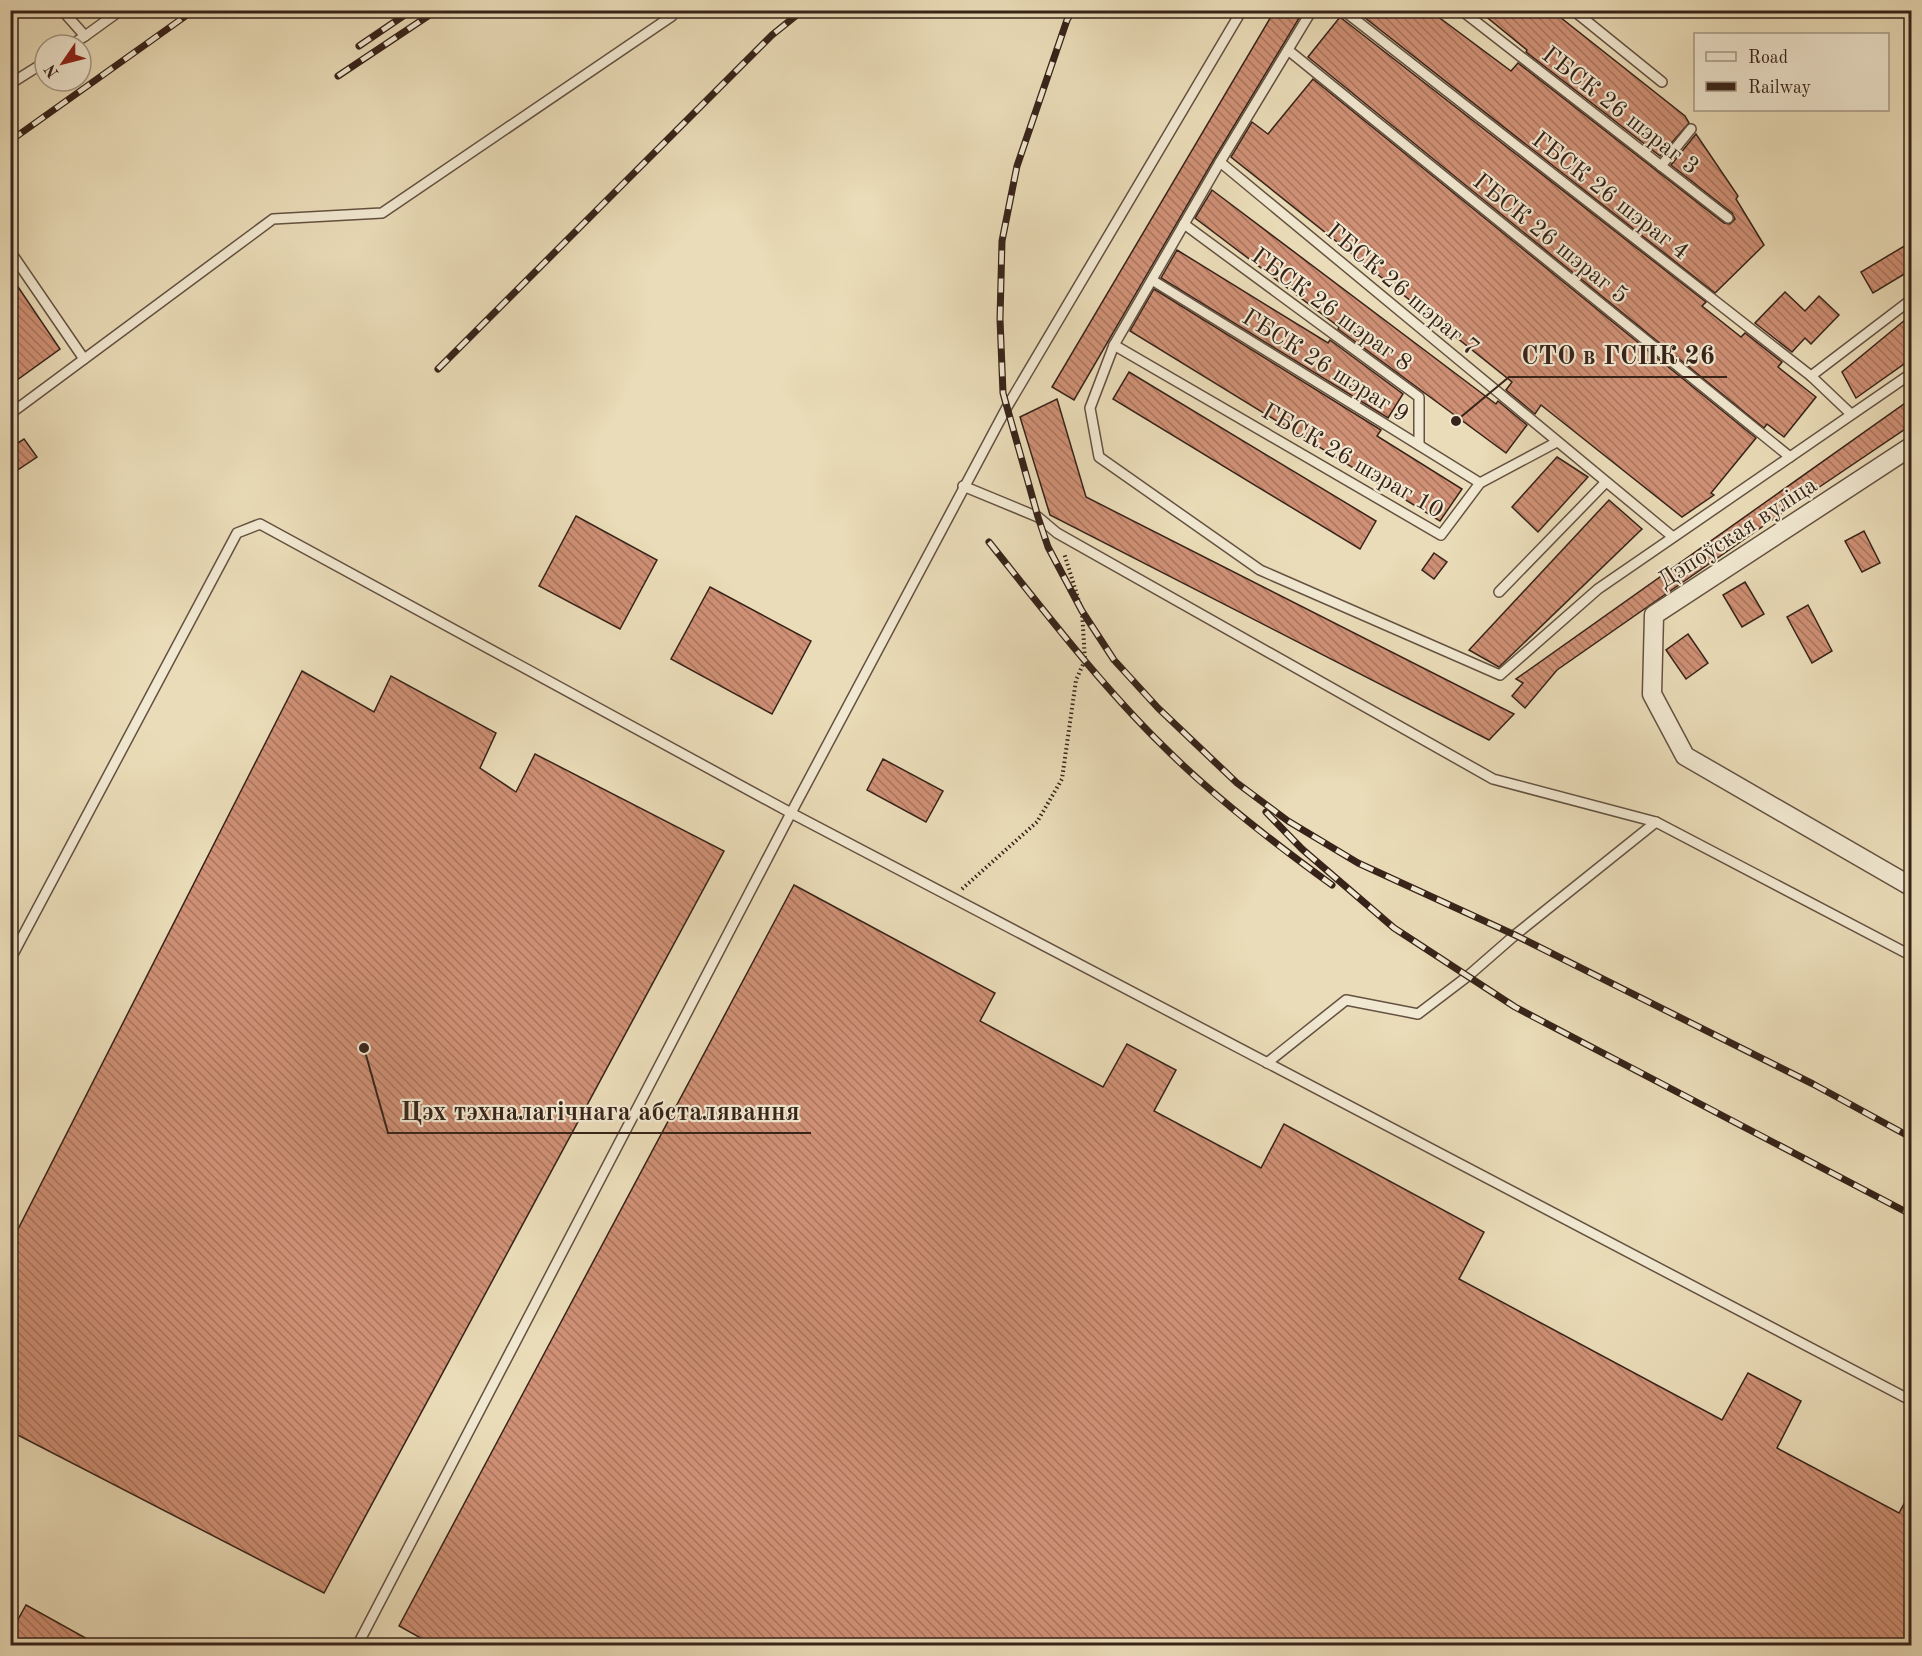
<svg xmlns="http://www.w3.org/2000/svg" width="1922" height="1656" font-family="'Old Standard TT',serif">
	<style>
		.building { fill: url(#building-back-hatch); stroke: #372319; stroke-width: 1.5 }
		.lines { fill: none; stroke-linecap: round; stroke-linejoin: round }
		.lane-casing { stroke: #645141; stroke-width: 12 }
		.street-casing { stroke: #645141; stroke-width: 21 }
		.path { stroke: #372319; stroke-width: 4; stroke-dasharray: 1.5 3; stroke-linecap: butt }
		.lane { stroke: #f1e8d1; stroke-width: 9 }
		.street { stroke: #f1e8d1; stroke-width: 18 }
		.rail-casing { stroke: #372319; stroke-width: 7 }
		.rail { stroke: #f1e8d1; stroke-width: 4.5; stroke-dasharray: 14; stroke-linecap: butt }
		.labels { text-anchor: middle; stroke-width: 4.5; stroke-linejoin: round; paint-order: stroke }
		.street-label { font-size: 24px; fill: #372319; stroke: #f1e8d1 }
		.leader { fill: none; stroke: #372319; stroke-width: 2 }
		.callout-dot { fill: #372319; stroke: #f1e8d1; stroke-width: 2 }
		.callout-label { font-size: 26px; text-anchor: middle; font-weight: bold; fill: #372319; stroke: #f1e8d1; stroke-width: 4.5; stroke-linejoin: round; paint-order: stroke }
	</style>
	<defs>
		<pattern id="building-back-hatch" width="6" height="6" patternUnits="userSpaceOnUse" patternTransform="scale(1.5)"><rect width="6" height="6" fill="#cf9075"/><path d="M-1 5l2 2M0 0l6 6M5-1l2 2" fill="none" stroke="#a9755f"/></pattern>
	</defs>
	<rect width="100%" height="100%" fill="#eadcb8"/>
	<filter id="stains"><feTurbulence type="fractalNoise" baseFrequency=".00333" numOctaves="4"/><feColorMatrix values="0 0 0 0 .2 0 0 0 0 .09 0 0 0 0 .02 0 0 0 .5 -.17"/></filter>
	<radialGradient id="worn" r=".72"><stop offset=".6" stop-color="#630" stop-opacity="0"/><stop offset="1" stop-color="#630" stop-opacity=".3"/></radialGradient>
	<g class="building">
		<path d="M1275 10H1304L1214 159 1074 400 1052 387Z"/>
		<path d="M1355 10H1429L1511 71 1518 63 1724 223 1730 224 1735 219 1732 213 1671 165 1696 134 1738 196 1736 199 1764 245 1715 293Z"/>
		<path d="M1478 10H1551L1685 116 1689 123 1660 156 1526 52 1527 50Z"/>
		<path d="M1340 17 1706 302 1702 306 1741 337 1745 333 1782 362 1778 367 1816 397 1784 437 1767 424 1764 428 1308 57Z"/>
		<path d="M1313 79 1756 438 1711 493 1714 495 1682 517 1541 405 1535 414 1506 390 1512 382 1231 157 1252 122 1268 134Z"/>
		<path d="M1212 190 1496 404 1498 401 1527 425 1506 453 1338 329 1339 327 1195 218Z"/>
		<path d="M1911 242V270L1873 293 1861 272Z"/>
		<path d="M1177 250 1328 343 1330 340 1403 394 1388 418 1161 278Z"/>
		<path d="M10 275 60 349 10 385Z"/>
		<path d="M1154 289 1381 430 1377 436 1462 489 1440 521 1130 331Z"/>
		<path d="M1785 292 1805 311 1819 296 1839 315 1811 344 1805 338 1792 352 1755 323Z"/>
		<path d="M1911 315V359L1856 398 1842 372Z"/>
		<path d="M1129 372 1376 521 1360 549 1113 399Z"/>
		<path d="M1057 399 1086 497 1514 714 1489 740 1050 515 1020 417Z"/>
		<path d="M1911 399V425L1815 490 1557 670 1525 708 1512 696 1523 683 1516 679Z"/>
		<path d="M24 439 37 457 10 475V448Z"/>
		<path d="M1557 457 1588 477 1538 532 1512 507Z"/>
		<path d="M1609 500 1642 529 1499 667 1469 650Z"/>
		<path d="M576 516 657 560 620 629 539 586Z"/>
		<path d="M1864 531 1880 563 1862 572 1845 541Z"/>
		<path d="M1434 553 1447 562 1434 579 1422 570Z"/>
		<path d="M1745 582 1764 614 1742 627 1723 595Z"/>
		<path d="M710 587 811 641 772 714 671 659Z"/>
		<path d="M1808 605 1832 651 1812 663 1787 617Z"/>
		<path d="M1688 634 1708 663 1686 679 1666 650Z"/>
		<path d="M302 671 374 712 391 676 496 733 480 768 516 792 535 754 724 851 324 1593 10 1431V1245Z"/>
		<path d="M883 759 943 791 926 822 867 790Z"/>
		<path d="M794 885 995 993 980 1021 1103 1087 1127 1044 1176 1070 1154 1111 1261 1168 1284 1124 1484 1232 1459 1279 1722 1420 1748 1373 1801 1401 1777 1448 1899 1513 1911 1491V1646H435L399 1626Z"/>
		<path d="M26 1605 100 1646H10V1634Z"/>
	</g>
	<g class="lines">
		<g class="lane-casing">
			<g id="lane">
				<path d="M62 10 85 36 121 10"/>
				<path d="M1312 10 1220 162 1114 345 1090 408 1099 457 1260 570 1500 675 1598 589 1912 373"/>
				<path d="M1343 10 1811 376 1851 414"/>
				<path d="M1461 10 1728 218"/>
				<path d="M1573 10 1662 82"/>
				<path d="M71 45 85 36"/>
				<path d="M1288 50 1790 457"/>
				<path d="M10 84 45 62"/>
				<path d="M1220 162 1673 537"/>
				<path d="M1661 166 1691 129"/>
				<path d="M1184 224 1419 397V445"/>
				<path d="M10 251 84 359"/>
				<path d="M1152 280 1480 483"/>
				<path d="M1114 345 1441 535 1480 483 1557 442"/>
				<path d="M1811 376 1912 299"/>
				<path d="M10 414 273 219 382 213 672 16 668 10"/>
				<path d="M963 486 1038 517 1057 533 1493 779 1656 822 1912 956"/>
				<path d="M1499 592 1606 482"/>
				<path d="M10 960 237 533 260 524 791 813 1007 407 1242 10"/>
				<path d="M1267 1063 1346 1000 1418 1014 1468 976 1515 935 1656 822"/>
				<path d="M357 1646 791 813 1912 1401"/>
			</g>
		</g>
		<g class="street-casing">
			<path id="street" d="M1912 446 1654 615 1652 694 1685 756 1912 887"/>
		</g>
		<path class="path" d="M962 889 1037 822 1062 779 1076 680 1085 660 1082 611 1064 553"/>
		<use href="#lane" class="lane"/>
		<use href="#street" class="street"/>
		<g class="rail-casing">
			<g id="rail">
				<path d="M1073 10 1067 20 1017 166 1002 241 1000 319 1003 393 1038 517 1048 547 1082 611 1114 660 1158 708 1237 783 1288 821 1358 863 1515 935 1813 1084 1912 1138"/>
				<path d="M359 46 412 10"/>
				<path d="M338 76 437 10"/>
				<path d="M10 141 194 10"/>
				<path d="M438 369 772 35 803 10"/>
				<path d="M989 542C1045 612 1100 684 1163 746 1214 797 1274 843 1332 885"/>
				<path d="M1266 812 1302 849 1394 928 1515 1007 1912 1215"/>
			</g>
		</g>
		<use href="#rail" class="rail"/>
	</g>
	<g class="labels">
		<g class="street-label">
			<text transform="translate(1621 110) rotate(38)" y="8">ГБСК 26 шэраг 3</text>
			<text transform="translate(1611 195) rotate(38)" y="8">ГБСК 26 шэраг 4</text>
			<text transform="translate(1551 238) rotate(39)" y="8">ГБСК 26 шэраг 5</text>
			<text transform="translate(1403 289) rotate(40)" y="8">ГБСК 26 шэраг 7</text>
			<text transform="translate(1332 309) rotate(36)" y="8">ГБСК 26 шэраг 8</text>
			<text transform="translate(1326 365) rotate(32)" y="8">ГБСК 26 шэраг 9</text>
			<text transform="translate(1353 460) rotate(30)" y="8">ГБСК 26 шэраг 10</text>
			<text transform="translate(1737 532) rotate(-33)" y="8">Дэпоўская вуліца</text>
		</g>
	</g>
	<path class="leader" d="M1456 421L1509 377H1727M364 1048L388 1133H811"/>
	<g class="callout-dot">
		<circle cx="1456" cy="421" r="6"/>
		<circle cx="364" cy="1048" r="6"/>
	</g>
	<g class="callout-label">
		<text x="1618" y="364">СТО в ГСПК 26</text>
		<text x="600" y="1120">Цэх тэхналагічнага абсталявання</text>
	</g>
	<rect width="1922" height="1656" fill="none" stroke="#eadcb8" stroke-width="36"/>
	<rect x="12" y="12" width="1898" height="1632" fill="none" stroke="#372319" stroke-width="3"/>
	<rect x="18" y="18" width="1886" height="1620" fill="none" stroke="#372319" stroke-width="1.5"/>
	<rect x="1694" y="33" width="195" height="78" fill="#f1e8d1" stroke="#a79987" stroke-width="1.5"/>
	<rect x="1706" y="52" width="30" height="9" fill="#f1e8d1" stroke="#a79987" stroke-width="1.5"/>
	<text x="1748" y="63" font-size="18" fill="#372319">Road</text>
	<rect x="1706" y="82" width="30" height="9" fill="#372319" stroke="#a79987" stroke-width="1.5"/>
	<text x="1748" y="93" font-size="18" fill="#372319">Railway</text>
	<g transform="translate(63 63) rotate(235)"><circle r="28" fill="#f1e8d1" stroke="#a79987" stroke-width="1.5"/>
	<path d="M0-4.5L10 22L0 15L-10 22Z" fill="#8f2418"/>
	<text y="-9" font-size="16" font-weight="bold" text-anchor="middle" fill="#372319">N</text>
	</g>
	<rect width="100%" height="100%" filter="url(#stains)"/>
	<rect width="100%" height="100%" fill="url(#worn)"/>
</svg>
